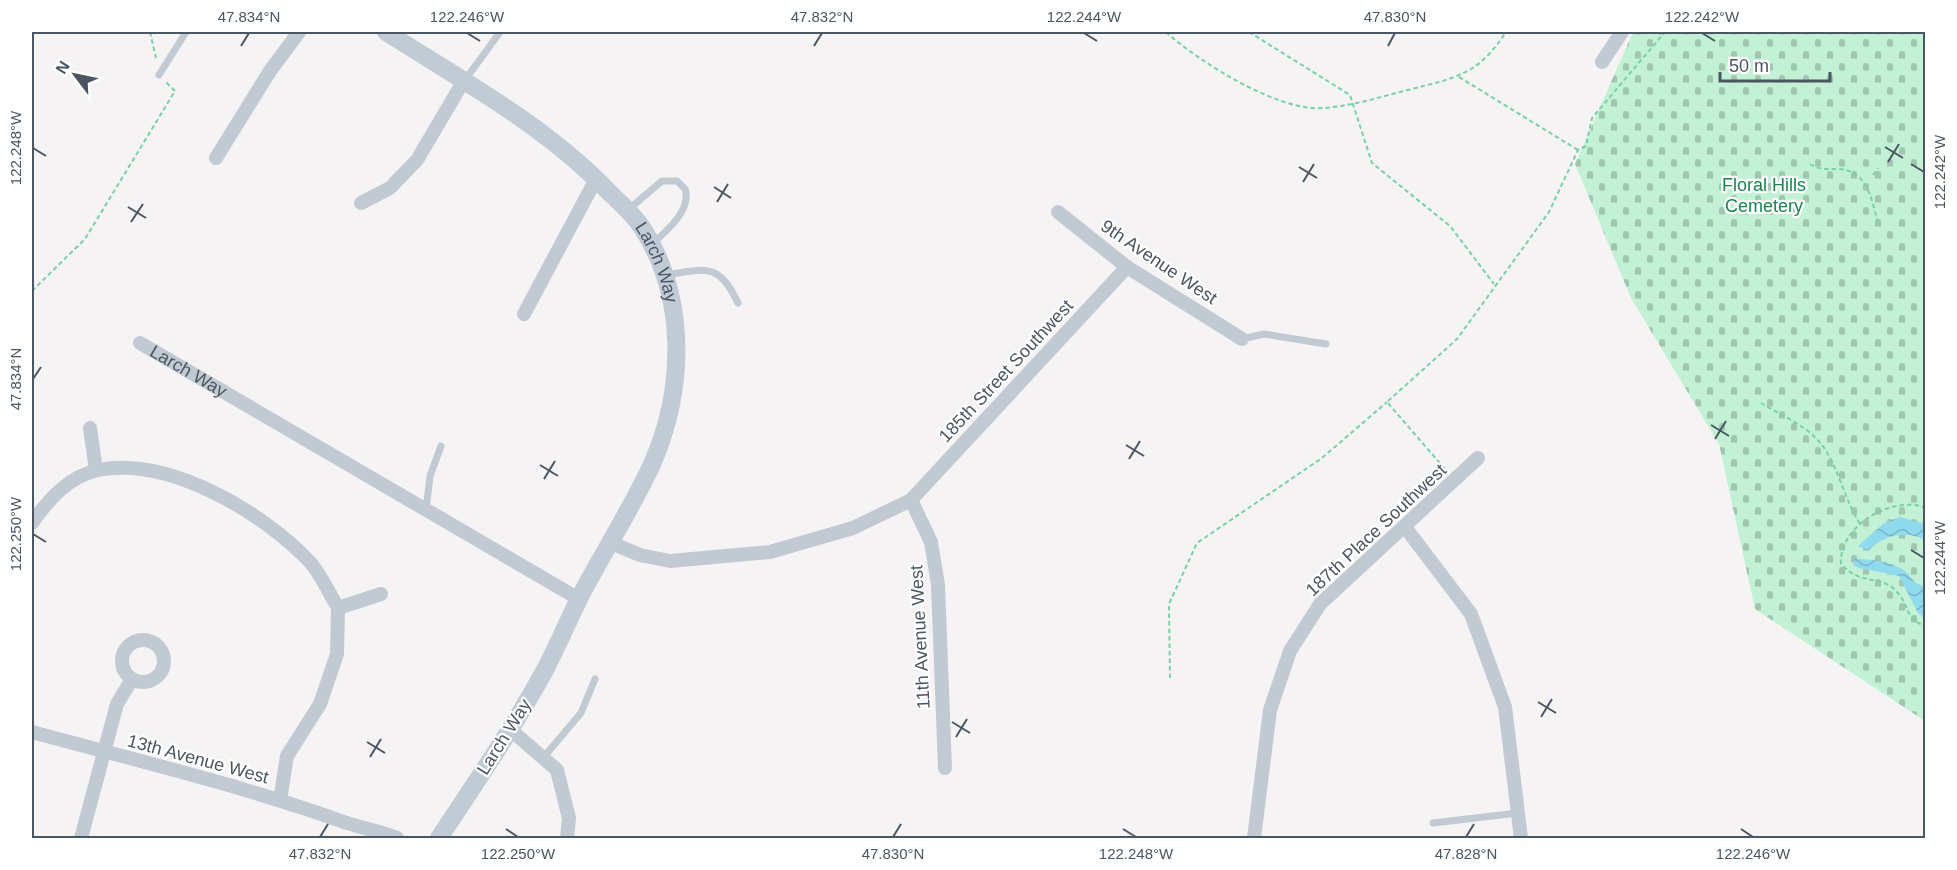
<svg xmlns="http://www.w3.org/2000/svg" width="1957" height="870" font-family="Helvetica,sans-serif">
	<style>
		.cemetery { fill: url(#cemetery-stones) }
		.water { fill: url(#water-waves) }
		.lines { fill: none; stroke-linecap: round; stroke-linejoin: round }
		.path { stroke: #7ad0a6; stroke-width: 2; stroke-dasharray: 4.5 3; stroke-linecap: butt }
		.service { stroke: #c1cad2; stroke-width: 7 }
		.minor { stroke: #c1cad2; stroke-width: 14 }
		.secondary { stroke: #c1cbd6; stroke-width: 18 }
		.ticks { fill: none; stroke: #4a5661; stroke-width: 2 }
		.labels { text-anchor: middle; stroke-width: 4.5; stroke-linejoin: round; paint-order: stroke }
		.park-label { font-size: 18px; fill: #17864f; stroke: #fff }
		.street-label { font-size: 18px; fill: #4a5661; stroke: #fff }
		.neatline { fill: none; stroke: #4a5661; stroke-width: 2 }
		.ticks-label { font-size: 15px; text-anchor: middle; fill: #4a5661 }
	</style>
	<defs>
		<pattern id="cemetery-stones" width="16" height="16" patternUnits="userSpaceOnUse" patternTransform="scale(1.5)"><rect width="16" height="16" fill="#c3f1d5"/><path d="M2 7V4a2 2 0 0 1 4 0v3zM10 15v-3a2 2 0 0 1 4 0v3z" fill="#a0c6b0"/></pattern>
		<pattern id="water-waves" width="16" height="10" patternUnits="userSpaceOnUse" patternTransform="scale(1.5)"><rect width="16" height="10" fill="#90daee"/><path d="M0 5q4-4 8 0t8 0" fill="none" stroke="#78b4c4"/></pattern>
	</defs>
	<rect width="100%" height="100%" fill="#f5f3f3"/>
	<path class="cemetery" d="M1633 32H1925V721L1755 609 1719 444 1631 298 1575 164Z"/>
	<g class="water">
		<path d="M1900 517 1925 524V540C1905 530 1884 535 1869 550L1858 546 1884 523Z"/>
		<path d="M1854 559C1870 559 1889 561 1902 569 1912 575 1913 585 1925 586V618L1918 613 1899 576 1859 568 1853 565Z"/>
	</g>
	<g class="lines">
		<g class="path">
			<path d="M150 32 156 58"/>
			<path d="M1166 32C1198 61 1278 112 1323 108 1352 106 1380 97 1408 90 1457 77 1477 76 1506 32"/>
			<path d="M1249 32 1350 95 1372 163 1450 226 1494 284"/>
			<path d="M1849 33 1850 32"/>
			<path d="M1459 77 1578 150"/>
			<path d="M1810 164C1820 170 1827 169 1838 169 1868 170 1871 199 1878 222"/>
			<path d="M1873 175 1878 168"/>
			<path d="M32 291 85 239 175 91 166 82"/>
			<path d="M1761 403C1780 415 1808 426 1822 445 1839 468 1844 499 1860 524"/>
			<path d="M1445 469 1387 402 1457 339 1549 212 1578 150 1586 146 1592 118 1665 32"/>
			<path d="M1926 508C1892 494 1838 527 1841 564 1861 586 1882 575 1896 591 1911 606 1902 616 1926 627"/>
			<path d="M1170 678 1169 604 1197 543 1322 458 1387 402"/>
		</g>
		<g class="service">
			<path d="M159 75 186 32"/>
			<path d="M465 80 500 32"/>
			<path d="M629 209 662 181H677L685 189C692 209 667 231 653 243"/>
			<path d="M667 275C707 268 719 263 738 303"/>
			<path d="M1242 339 1264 334 1326 344"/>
			<path d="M426 510 430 476 441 446"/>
			<path d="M543 758 581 713 595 679"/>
			<path d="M1433 823 1518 813"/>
		</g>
		<g class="minor">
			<path d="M1602 62 1622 32"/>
			<path d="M216 158 270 71 299 32"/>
			<path d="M361 203 390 188 417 160 463 82"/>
			<path d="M1058 212 1127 267 1242 339"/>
			<path d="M524 314 596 179"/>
			<path id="s1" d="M140 343 579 599"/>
			<path d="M90 428 96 470"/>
			<path d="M911 500 931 542 938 585 945 768"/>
			<path d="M32 523C48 500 69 476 98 470 169 456 262 512 309 561 321 574 329 593 338 608"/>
			<path d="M1405 527 1471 614 1505 707 1521 838"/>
			<path d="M609 542 640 555 670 561 770 552 853 528 911 500 1127 267"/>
			<circle cx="143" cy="661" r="21"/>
			<path d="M511 730 557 770 569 818 567 838"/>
			<path d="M32 732C135 760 240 785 341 821 360 828 378 830 397 838"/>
			<path d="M280 800 287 756 320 704 337 654 338 608 381 594"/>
			<path d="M81 838 117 704 132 679"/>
			<path d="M1254 838 1270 710 1290 651 1320 604 1478 458"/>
		</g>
		<path class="secondary" id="s2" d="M386 32C463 81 546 126 610 193 620 203 633 214 641 226 687 296 685 387 653 462 633 506 606 548 583 591 570 616 559 643 546 668 514 727 476 782 439 838"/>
	</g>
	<path class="ticks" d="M467 33 480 41M1084 33 1097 41M1702 33 1715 41M241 46 249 33M814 46 822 33M1388 46 1395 33M1885 147 1903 158M33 148 46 156M1888 162 1899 144M1911 164 1924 172M1299 167 1317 178M1303 182 1314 164M714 187 731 198M717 202 728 184M128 207 146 218M131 222 143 204M33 379 41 367M1711 425 1729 436M1715 439 1726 421M1126 445 1144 456M1129 459 1140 441M540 465 558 476M544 479 555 461M33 534 46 542M1911 550 1924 558M1538 702 1556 713M1541 717 1552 699M952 722 970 733M956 737 967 719M367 742 385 753M370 757 381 739M506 829 518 837M1123 829 1136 837M1741 829 1753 837M320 837 328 824M893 837 901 824M1466 837 1474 824"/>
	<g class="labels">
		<g class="park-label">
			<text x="1764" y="191">Floral Hills<tspan x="1764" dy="21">Cemetery</tspan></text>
		</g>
		<g class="street-label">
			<text transform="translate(1159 262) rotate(34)" y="6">9th Avenue West</text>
			<text dy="6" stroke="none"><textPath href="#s2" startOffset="362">Larch Way</textPath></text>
			<text dy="6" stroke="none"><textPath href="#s1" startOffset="56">Larch Way</textPath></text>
			<text transform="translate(1006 371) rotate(-47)" y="6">185th Street Southwest</text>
			<text transform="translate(1376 530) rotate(-43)" y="6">187th Place Southwest</text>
			<text transform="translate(920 637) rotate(-93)" y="6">11th Avenue West</text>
			<text transform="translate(504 737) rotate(-58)" y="6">Larch Way</text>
			<text transform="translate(198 759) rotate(15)" y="6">13th Avenue West</text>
		</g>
	</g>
	<rect width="1957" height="870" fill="none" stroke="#ffffff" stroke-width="66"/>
	<g transform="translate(75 75) rotate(302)" stroke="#ffffff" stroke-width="4.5" paint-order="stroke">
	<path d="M0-4.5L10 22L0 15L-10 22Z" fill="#4a5661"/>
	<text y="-9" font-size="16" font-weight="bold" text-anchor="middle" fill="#4a5661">N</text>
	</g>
	<path d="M1720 72v9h110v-9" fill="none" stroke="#4a5661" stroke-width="3"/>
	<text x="1729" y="72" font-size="18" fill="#4a5661" stroke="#ffffff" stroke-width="4.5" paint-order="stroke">50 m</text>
	<rect x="33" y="33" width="1891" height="804" class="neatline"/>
	<g class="ticks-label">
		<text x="249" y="22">47.834°N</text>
		<text x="467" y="22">122.246°W</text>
		<text x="822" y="22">47.832°N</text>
		<text x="1084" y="22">122.244°W</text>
		<text x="1395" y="22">47.830°N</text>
		<text x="1702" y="22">122.242°W</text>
		<text transform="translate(16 148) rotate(-90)" y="5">122.248°W</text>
		<text transform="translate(1940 172) rotate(-90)" y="5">122.242°W</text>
		<text transform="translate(16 379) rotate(-90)" y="5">47.834°N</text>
		<text transform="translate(16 534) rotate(-90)" y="5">122.250°W</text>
		<text transform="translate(1940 558) rotate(-90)" y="5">122.244°W</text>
		<text x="320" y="859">47.832°N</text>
		<text x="518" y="859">122.250°W</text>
		<text x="893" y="859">47.830°N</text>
		<text x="1136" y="859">122.248°W</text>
		<text x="1466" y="859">47.828°N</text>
		<text x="1753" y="859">122.246°W</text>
	</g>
</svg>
